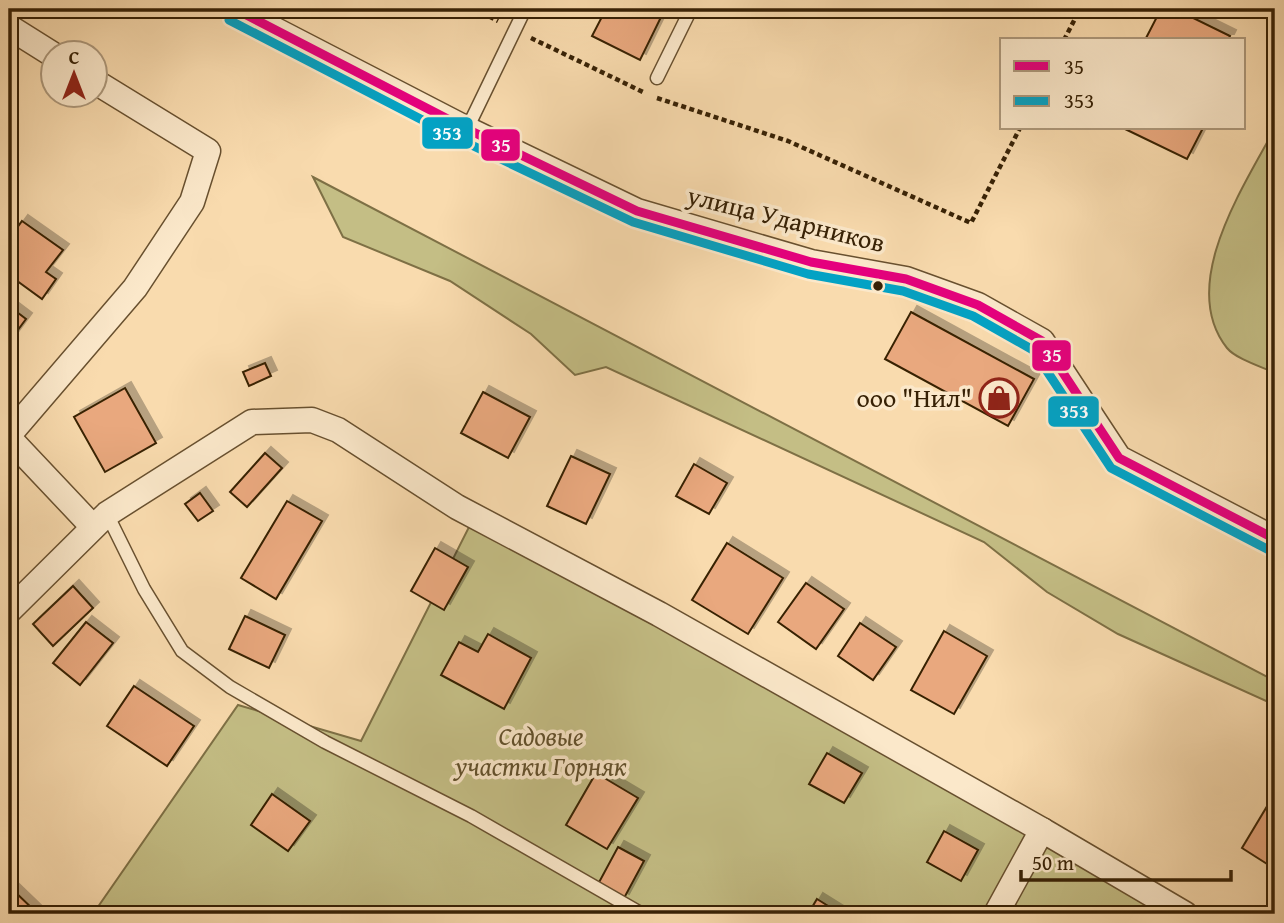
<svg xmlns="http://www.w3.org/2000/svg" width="1284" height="923" font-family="'Gentium Book Plus',serif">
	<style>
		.green { fill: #c4be85; stroke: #7e7045; stroke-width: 2 }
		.building { fill: #e9a87e; stroke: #372105; stroke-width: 2; filter: url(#shadow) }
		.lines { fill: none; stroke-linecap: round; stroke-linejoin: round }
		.lane-casing { stroke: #68502f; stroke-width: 15 }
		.street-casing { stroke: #68502f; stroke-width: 27 }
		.path { stroke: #372105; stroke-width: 4.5; stroke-dasharray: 5 3.5; stroke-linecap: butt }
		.lane { stroke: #fbe8ca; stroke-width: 12 }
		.street { stroke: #fbe8ca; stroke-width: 24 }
		.bus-1-casing { stroke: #fbe8ca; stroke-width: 14 }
		.bus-2-casing { stroke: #fbe8ca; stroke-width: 14 }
		.bus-1 { stroke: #e5007d; stroke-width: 9 }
		.bus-2 { stroke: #03a2c4; stroke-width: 9 }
		.bus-dot { fill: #372105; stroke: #fbe8ca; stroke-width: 2.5 }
		.labels { text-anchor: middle; stroke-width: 7; stroke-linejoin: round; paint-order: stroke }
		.street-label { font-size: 26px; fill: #372105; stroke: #fbe8ca }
		.poi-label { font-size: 26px; fill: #372105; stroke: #fbe8ca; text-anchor: end }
		.park-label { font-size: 26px; font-style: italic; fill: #61502b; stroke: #fbe8ca }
		.line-badge { stroke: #fbe8ca; stroke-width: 2.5 }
		.badge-label { font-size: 19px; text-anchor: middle; font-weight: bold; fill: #fff }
	</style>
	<defs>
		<filter id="shadow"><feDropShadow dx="6" dy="-6" stdDeviation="0" flood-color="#0004"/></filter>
	</defs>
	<rect width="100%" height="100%" fill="#f9dbae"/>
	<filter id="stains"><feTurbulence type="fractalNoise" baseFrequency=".00286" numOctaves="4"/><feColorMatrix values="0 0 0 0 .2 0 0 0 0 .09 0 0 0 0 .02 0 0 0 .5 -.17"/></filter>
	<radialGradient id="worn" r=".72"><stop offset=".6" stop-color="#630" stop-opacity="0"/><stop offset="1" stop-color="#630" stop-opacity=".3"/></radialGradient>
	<g class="green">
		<path d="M1275 128V373C1262 367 1236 359 1227 348 1177 285 1244 186 1275 128Z"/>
		<path d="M313 177 1275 681V705L1118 634 1047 592 984 542 606 367 575 375 531 334 450 281 343 237Z"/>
		<path d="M470 525 1188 914H93L238 705 361 741Z"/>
	</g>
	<g class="building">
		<path d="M606 9H665L640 60 592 36Z"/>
		<path d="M1161 9H1175L1230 36 1228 40H1145Z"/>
		<path d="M1123 128H1203L1187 159Z"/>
		<path d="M22 221 63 250 46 272 56 279 42 299 9 275V239Z"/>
		<path d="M9 306 26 319 9 342Z"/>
		<path d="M911 312 1034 379 1008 426 885 359Z"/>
		<path d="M265 363 271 376 249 386 243 372Z"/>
		<path d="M125 388 156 443 105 472 74 417Z"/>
		<path d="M483 392 530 417 508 458 461 433Z"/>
		<path d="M265 453 282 468 247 507 230 492Z"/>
		<path d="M571 456 610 474 586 524 547 506Z"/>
		<path d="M694 464 727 483 709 514 676 496Z"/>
		<path d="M200 493 213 511 198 521 185 504Z"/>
		<path d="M287 501 322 521 276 599 241 578Z"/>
		<path d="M727 543 783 578 748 634 692 600Z"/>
		<path d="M435 548 468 567 444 610 411 591Z"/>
		<path d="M806 583 844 609 816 649 778 622Z"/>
		<path d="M73 586 93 608 53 646 33 624Z"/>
		<path d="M245 616 285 635 269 668 229 649Z"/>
		<path d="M86 622 113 643 80 685 53 663Z"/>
		<path d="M860 623 896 647 873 680 838 656Z"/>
		<path d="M944 631 987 656 954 714 911 690Z"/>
		<path d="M488 634 531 658 504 709 441 675 459 642 478 652Z"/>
		<path d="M134 686 194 726 167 766 107 726Z"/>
		<path d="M827 753 862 773 844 803 809 784Z"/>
		<path d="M596 773 638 798 607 849 566 825Z"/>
		<path d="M1275 793V869L1242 848Z"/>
		<path d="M272 794 310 821 288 851 251 825Z"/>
		<path d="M944 831 978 850 961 881 927 862Z"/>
		<path d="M618 847 644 861 623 900 597 886Z"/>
		<path d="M11 888 38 914H9Z"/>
		<path d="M817 899 841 914H808Z"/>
	</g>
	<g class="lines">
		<g class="lane-casing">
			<g id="lane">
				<path d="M657 78 691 9"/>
				<path d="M467 129 525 9"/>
				<path d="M107 514 144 589 182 651 230 687 325 742 471 816 642 914"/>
			</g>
		</g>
		<g class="street-casing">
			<g id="street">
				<path d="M235 9 467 129 637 211 811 262 906 279 978 305 1042 341 1119 458 1275 539"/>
				<path d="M9 27 52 54"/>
				<path d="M9 435 135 288 192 202 208 151 94 81"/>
				<path d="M9 438 93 527"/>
				<path d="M9 611 107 514 252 422 312 420 338 430 457 507 659 614 1042 830"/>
				<path d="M996 914 1042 830 1185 914"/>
			</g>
		</g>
		<g class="path">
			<path d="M474 9 498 21"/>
			<path d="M531 38 643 92"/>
			<path d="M1064 40 1080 9"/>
			<path d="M657 98 788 141 971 223 1020 128"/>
		</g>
		<use href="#lane" class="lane"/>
		<use href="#street" class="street"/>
		<g class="bus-1-casing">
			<path id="bus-1" d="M235 9 467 129 637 211 811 262 906 279 978 305 1042 341 1119 458 1275 539"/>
		</g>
		<g class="bus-2-casing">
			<path id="bus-2" d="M229 20 461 140 633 222 808 274 903 291 973 316 1033 350 1111 468 1269 550"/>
		</g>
		<use href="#bus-1" class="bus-1"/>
		<use href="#bus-2" class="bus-2"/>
	</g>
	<defs>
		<g id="shop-ring" transform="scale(2.0125)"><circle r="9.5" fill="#fbe8ca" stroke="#8f2418" stroke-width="1.5"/><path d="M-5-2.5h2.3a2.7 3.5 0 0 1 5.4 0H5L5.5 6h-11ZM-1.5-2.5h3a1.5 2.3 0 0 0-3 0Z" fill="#8f2418"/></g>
	</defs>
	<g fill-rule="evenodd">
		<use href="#shop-ring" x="999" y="398"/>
	</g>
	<circle class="bus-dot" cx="878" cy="286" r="6"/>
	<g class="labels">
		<g class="street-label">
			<text transform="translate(786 219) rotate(14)" y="9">улица Ударников</text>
		</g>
		<g class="poi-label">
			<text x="972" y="407">ооо "Нил"</text>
		</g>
		<g class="park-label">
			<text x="541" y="745">Садовые<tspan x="541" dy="30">участки Горняк</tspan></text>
		</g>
	</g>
	<g class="line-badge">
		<rect x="421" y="116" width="53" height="34" rx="7" fill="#03a2c4"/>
		<rect x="480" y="128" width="41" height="34" rx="7" fill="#e5007d"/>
		<rect x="1031" y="339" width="41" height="33" rx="7" fill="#e5007d"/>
		<rect x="1047" y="395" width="53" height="33" rx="7" fill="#03a2c4"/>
	</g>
	<g class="badge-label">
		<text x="447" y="140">353</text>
		<text x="501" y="152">35</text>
		<text x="1052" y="362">35</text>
		<text x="1074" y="418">353</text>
	</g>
	<rect width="1284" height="923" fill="none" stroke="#f9dbae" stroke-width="35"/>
	<rect x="10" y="10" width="1263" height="902" fill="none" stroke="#372105" stroke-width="3.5"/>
	<rect x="18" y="18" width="1249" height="888" fill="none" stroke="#372105" stroke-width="2"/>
	<rect x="1000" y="38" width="245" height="91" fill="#fbe8ca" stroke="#ad987b" stroke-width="2"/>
	<rect x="1014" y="61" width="35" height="10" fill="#e5007d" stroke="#ad987b" stroke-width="2"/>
	<text x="1064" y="74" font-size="21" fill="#372105">35</text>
	<rect x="1014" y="96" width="35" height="10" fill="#03a2c4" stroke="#ad987b" stroke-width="2"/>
	<text x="1064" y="108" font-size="21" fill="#372105">353</text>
	<g transform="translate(74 74)"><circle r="33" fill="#fbe8ca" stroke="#ad987b" stroke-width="2"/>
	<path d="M0-5L12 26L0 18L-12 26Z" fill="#8f2418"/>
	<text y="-10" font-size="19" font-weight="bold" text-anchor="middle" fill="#372105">С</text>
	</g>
	<path d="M1021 870v10h210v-10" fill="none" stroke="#372105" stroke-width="3.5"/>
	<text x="1032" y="870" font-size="21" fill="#372105" stroke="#fbe8ca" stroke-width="5" paint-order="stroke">50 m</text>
	<rect width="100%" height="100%" filter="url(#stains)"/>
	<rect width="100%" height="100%" fill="url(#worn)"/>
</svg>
